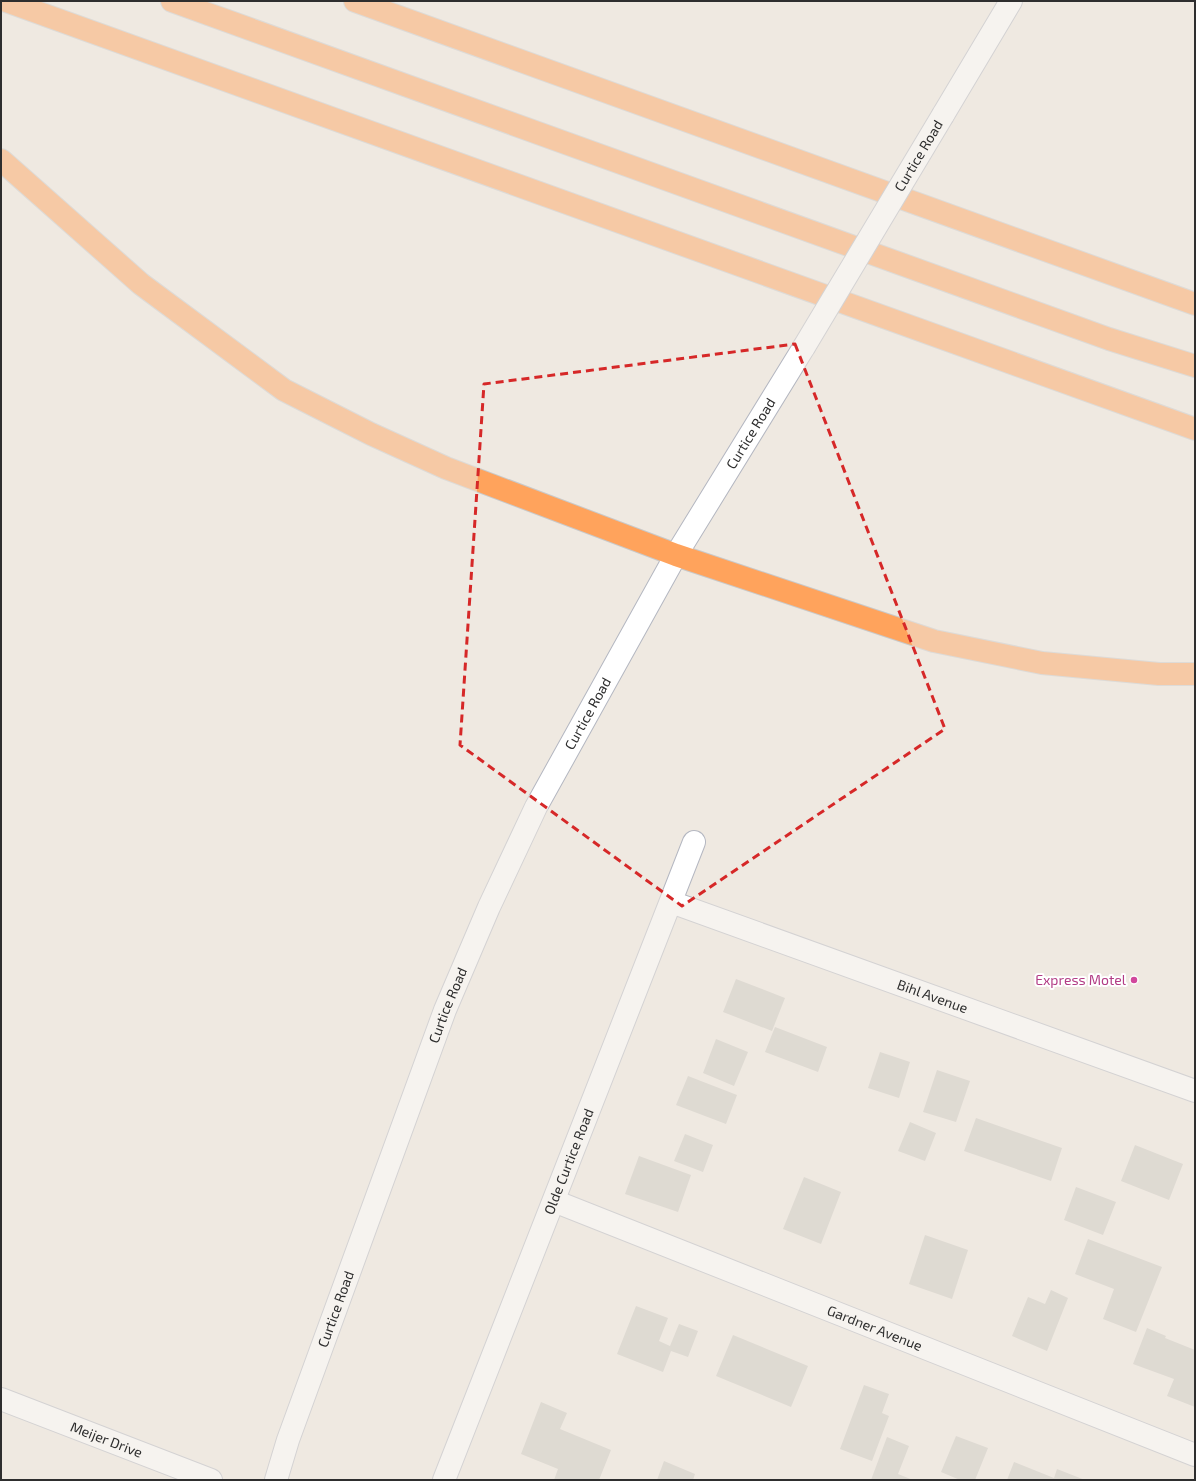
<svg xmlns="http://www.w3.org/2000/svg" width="1196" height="1481" font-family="'Exo 2',sans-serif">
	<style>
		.building { fill: #cbc7bf }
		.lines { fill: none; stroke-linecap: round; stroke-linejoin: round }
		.minor-casing { stroke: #b4b7c1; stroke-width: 24 }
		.tertiary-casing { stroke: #b4b7c1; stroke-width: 24 }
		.motorway-casing { stroke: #c9c9c9; stroke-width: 24 }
		.minor { stroke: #fff; stroke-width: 22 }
		.tertiary { stroke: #fff; stroke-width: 22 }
		.motorway { stroke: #ffa35c; stroke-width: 22 }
		.tertiary-bridge-casing { stroke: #b4b7c1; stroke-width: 24; stroke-linecap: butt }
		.tertiary-bridge { stroke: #fff; stroke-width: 22 }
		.marked { fill: none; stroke: #d62828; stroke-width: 3; stroke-dasharray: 8 5; stroke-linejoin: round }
		.hotel-dot { fill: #d1479c; stroke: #fff; stroke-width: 1.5 }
		.labels { text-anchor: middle; stroke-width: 4; stroke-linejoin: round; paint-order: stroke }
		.street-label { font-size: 14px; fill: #2e2e2e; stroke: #fff }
		.hotel-label { font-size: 14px; fill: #b23c85; stroke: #fff; text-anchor: end }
	</style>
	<rect width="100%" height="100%" fill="#efe9e1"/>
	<g class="building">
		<path d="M736 979 785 998 772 1031 723 1012Z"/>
		<path d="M775 1027 827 1047 818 1072 765 1052Z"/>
		<path d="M716 1039 748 1052 734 1086 703 1073Z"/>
		<path d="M880 1052 910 1062 899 1098 868 1088Z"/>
		<path d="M937 1070 970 1081 956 1122 923 1112Z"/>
		<path d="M688 1076 737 1095 726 1124 676 1105Z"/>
		<path d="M976 1118 1062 1148 1051 1181 964 1151Z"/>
		<path d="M910 1122 936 1133 925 1161 898 1151Z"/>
		<path d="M685 1134 713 1145 703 1172 674 1161Z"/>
		<path d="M1135 1145 1183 1164 1169 1200 1121 1181Z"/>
		<path d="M639 1156 691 1175 678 1212 625 1194Z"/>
		<path d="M804 1177 841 1192 821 1244 783 1229Z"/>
		<path d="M1076 1187 1116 1202 1103 1235 1064 1220Z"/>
		<path d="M925 1235 968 1250 952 1299 909 1284Z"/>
		<path d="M1088 1239 1162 1267 1136 1332 1103 1319 1114 1289 1075 1274Z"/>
		<path d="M1051 1290 1068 1298 1047 1351 1012 1336 1028 1297 1045 1304Z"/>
		<path d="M636 1306 668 1318 659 1341 670 1346 679 1324 698 1331 688 1357 671 1351 663 1372 617 1354Z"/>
		<path d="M1147 1328 1166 1336 1165 1338 1195 1350V1407L1167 1396 1174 1379 1133 1364Z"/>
		<path d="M733 1335 808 1366 791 1407 716 1376Z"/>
		<path d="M864 1385 889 1394 882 1413 889 1416 872 1461 840 1449Z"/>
		<path d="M541 1402 567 1413 560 1429 611 1450 599 1480H554L558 1469 521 1454Z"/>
		<path d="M956 1436 988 1448 975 1480H960L941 1472Z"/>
		<path d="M887 1437 909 1446 898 1474 913 1480H871Z"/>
		<path d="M664 1461 695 1474 693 1480H657Z"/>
		<path d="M1014 1462 1054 1478 1057 1469 1085 1480H1007Z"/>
	</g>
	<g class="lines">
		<g class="minor-casing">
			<g id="minor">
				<path id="s1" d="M671 902 1195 1091"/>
				<path id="s2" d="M554 1201 1195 1455"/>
				<path id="s3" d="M1 1399 211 1480"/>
				<path id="s4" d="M444 1480 694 842"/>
			</g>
		</g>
		<g class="tertiary-casing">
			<g id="tertiary">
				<path d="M943 115 1011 1"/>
				<path id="s5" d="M276 1480 288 1440 445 1010 489 907 536 807 676 555 804 347"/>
			</g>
		</g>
		<g class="motorway-casing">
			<g id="motorway">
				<path d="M6 1 1195 429"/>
				<path d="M172 1 1109 339 1195 366"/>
				<path d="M355 1 1195 304"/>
				<path d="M1 160 141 284 284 390 371 434 446 468 676 555 934 641 1042 663 1159 674H1195"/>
			</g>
		</g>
		<use href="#minor" class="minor"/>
		<use href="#tertiary" class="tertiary"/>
		<use href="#motorway" class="motorway"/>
		<g class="tertiary-bridge-casing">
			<g id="tertiary-bridge">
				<path id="s6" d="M804 347 943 115"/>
			</g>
		</g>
		<use href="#tertiary-bridge" class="tertiary-bridge"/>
	</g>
	<path d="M0 0H1196V1481H0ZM795 344 945 729 682 906 460 745 484 384Z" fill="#efe9e1" fill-opacity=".55" fill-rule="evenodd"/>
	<path class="marked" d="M795 344 945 729 682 906 460 745 484 384Z"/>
	<circle class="hotel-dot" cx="1134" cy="980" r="4"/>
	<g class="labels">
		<g class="street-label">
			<text dy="5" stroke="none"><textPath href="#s6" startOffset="223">Curtice Road</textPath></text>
			<text dy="5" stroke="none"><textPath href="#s5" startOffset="1153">Curtice Road</textPath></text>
			<text dy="5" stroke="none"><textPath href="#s5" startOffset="829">Curtice Road</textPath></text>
			<text dy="5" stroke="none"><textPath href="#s1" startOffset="278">Bihl Avenue</textPath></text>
			<text dy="5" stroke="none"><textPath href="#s5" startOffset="505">Curtice Road</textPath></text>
			<text dy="5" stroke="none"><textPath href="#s4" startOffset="342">Olde Curtice Road</textPath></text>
			<text dy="5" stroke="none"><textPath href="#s5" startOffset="181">Curtice Road</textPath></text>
			<text dy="5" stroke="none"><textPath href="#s2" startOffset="345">Gardner Avenue</textPath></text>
			<text dy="5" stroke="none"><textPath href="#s3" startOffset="113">Meijer Drive</textPath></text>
		</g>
		<g class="hotel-label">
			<text x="1126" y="985">Express Motel</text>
		</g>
	</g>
	<rect width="1196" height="1481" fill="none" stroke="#2e2e2e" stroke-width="4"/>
</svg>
